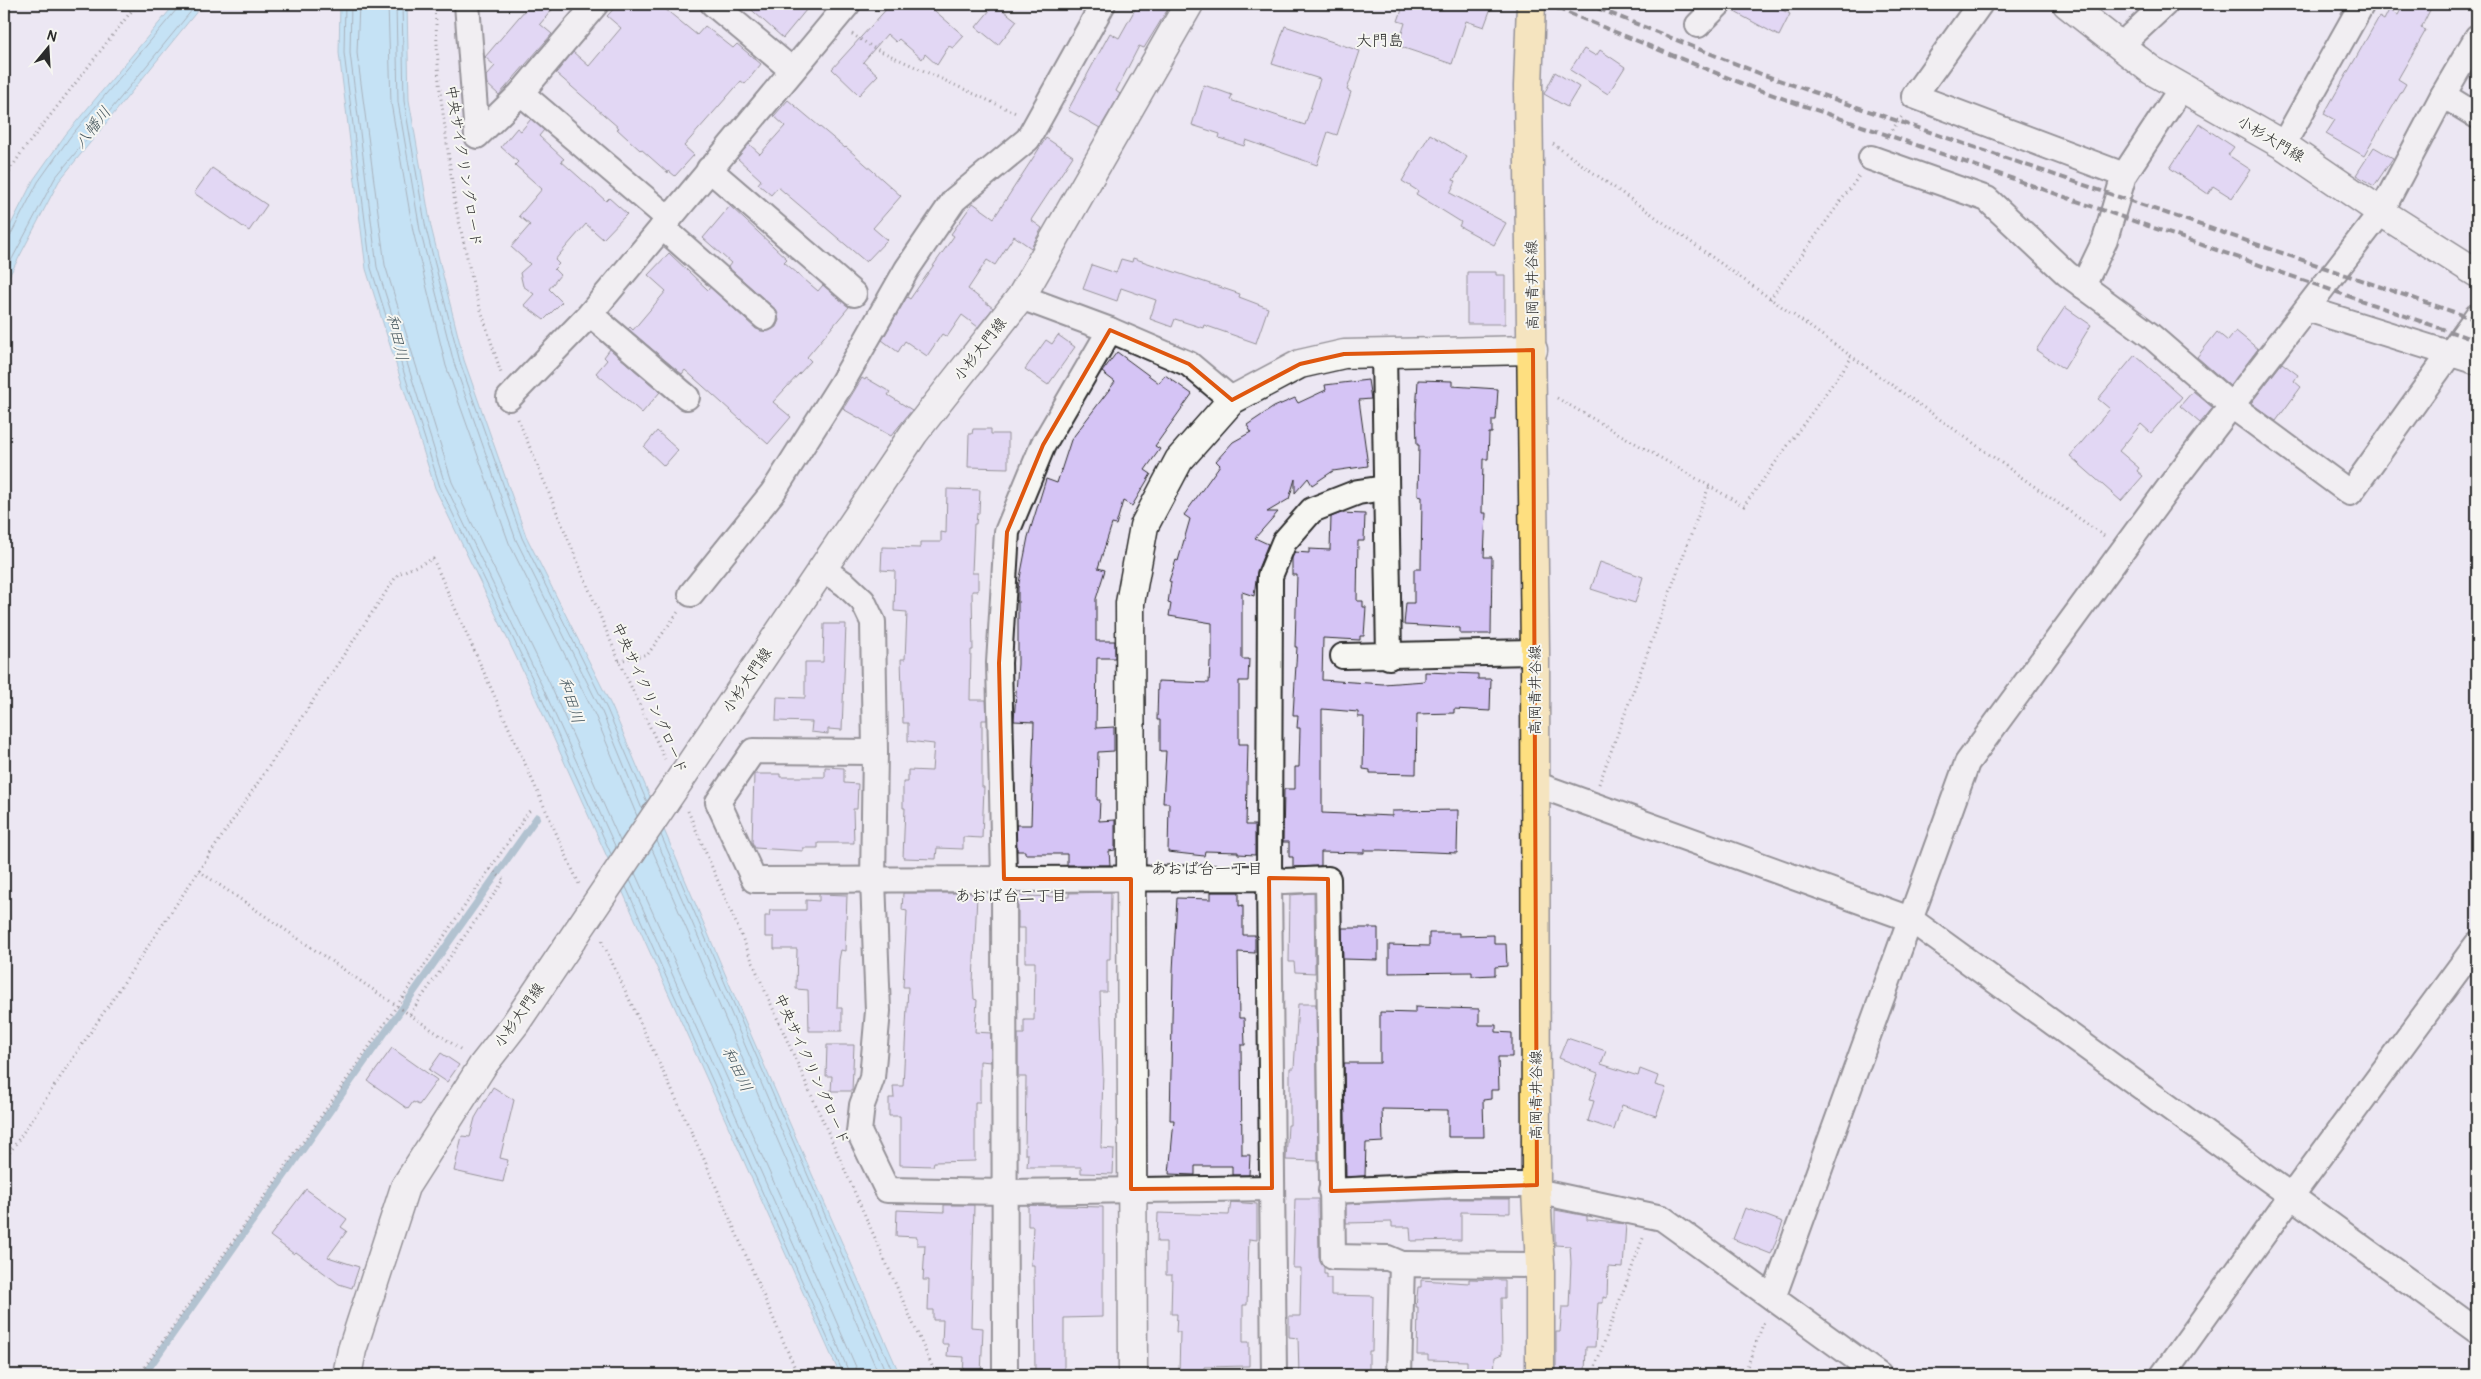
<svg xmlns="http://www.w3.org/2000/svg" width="2481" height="1379" font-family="Pangolin,'Klee One',sans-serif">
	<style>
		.water { fill: #96dcf8; stroke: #6b95a6 }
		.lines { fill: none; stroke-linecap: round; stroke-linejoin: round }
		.shore { stroke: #56727d; stroke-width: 1 }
		.stream { stroke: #6b95a6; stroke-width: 7 }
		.building { fill: #d5c4f5; stroke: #2b2b2b }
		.street-casing { stroke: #2b2b2b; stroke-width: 28 }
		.secondary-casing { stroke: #2b2b2b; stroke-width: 31 }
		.primary-casing { stroke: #2b2b2b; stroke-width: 31 }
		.path { stroke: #2b2b2b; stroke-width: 3; stroke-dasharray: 1 4; stroke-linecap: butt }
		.street { stroke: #f6f6f2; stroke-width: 24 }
		.secondary { stroke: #f6f6f2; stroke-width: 28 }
		.primary { stroke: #fedf80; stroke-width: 28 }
		.rail { stroke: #2b2b2b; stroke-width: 4; stroke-dasharray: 8 4; stroke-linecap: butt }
		.marked { fill: none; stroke: #df570e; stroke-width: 4; stroke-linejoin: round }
		.labels { text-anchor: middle; stroke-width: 4; stroke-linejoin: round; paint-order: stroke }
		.street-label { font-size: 15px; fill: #2b2b2b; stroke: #f6f6f2 }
		.neighbourhood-label { font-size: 16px; fill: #2b2b2b; stroke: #f6f6f2 }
		.water-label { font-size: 16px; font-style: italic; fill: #46575e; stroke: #f6f6f2 }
	</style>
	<rect width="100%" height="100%" fill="#ece7f3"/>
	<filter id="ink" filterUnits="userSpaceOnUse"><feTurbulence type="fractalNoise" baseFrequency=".02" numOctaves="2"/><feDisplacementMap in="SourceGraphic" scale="10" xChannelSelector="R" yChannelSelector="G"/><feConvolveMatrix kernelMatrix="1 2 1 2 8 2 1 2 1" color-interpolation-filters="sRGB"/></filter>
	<g filter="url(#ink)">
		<g class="water">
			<path d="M175 4H203L59 181 4 286V238L34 179 66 134Z"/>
			<path d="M340 4H407L409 100 431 227 464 360 526 536 612 707 751 1035 900 1375H840L532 690 435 488 366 269 339 53Z"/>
		</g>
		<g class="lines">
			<g class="shore">
				<path d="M345 4 344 53 371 268 440 487 537 688 611 854"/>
				<path d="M351 4 350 53 377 267 445 484 542 686 616 848"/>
				<path d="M359 4 357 53 385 265 452 482 549 682 620 841"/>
				<path d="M388 4 391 103 413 231 446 366 509 543 595 715 637 816"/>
				<path d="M396 4 398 102 420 230 454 363 516 540 602 712 642 809"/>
				<path d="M402 4 404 101 426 229 460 362 522 538 607 709 647 802"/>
				<path d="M4 238 10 236 38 182 70 137 177 9 178 4"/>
				<path d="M4 274 55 178 197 4"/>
				<path d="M661 835 894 1375"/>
				<path d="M657 841 887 1375"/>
				<path d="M652 849 879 1375"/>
				<path d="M635 873 833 1314 856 1367 858 1375"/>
				<path d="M630 880 826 1317 850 1375"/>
				<path d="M626 887 844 1375"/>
			</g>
			<path class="stream" d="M144 1375 537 817"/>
		</g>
		<g class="building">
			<path d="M530 4H557L540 24 552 34 499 95 487 84 486 76 495 66 485 57Z"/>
			<path d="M618 4H659L697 35 705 26 733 48 737 44 761 64 745 84 741 81 684 146 694 155 675 176 669 171 668 173 641 149 640 150 617 129 619 128 556 73 573 52 589 66 621 28 607 16Z"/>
			<path d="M745 4H811L783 38Z"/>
			<path d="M891 4H927L964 36 953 48 949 46 937 65 925 54 922 59 899 39 896 42 887 34 863 62 878 75 859 95 832 69Z"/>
			<path d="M995 4 1017 21 998 45 976 27Z"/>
			<path d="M1138 4H1171L1144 48 1139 46 1116 91 1120 94 1100 128 1068 110 1110 33 1119 38Z"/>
			<path d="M1404 4H1477L1491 8 1484 27 1466 21 1452 64 1398 46 1405 23 1398 21Z"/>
			<path d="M1732 4H1771L1790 14 1779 36 1731 10Z"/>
			<path d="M2404 4H2433L2421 28 2426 30 2398 79 2406 84 2364 156 2326 134 2335 120 2324 114 2379 17 2384 20 2389 10 2398 15Z"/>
			<path d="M1285 26 1360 51 1347 90 1351 92 1337 135 1328 132 1317 165 1246 140 1244 146 1219 138 1220 134 1192 125 1204 85 1232 95 1230 100 1305 125 1320 79 1272 64Z"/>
			<path d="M1584 49 1596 56 1600 50 1625 67 1608 94 1570 70Z"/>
			<path d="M1555 72 1579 87 1567 107 1544 94Z"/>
			<path d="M788 100 845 148 846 147 901 196 873 228 887 240 866 262 778 187 771 195 758 184 761 180 737 158 749 144 760 154 785 126 774 116Z"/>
			<path d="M531 119 544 130 539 136 564 159 561 161 606 201 609 198 627 214 603 239 586 224 559 255 555 260 559 264 554 269 560 275 549 289 562 302 544 320 524 305 534 294 523 286 520 273 530 264 511 247 530 225 519 216 542 189 515 165 518 162 501 147 517 128 521 131Z"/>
			<path d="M2199 124 2231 145 2234 147 2228 155 2251 170 2232 198 2213 186 2208 194 2170 168Z"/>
			<path d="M1430 134 1467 157 1453 180 1456 181 1450 193 1506 223 1494 245 1459 226 1461 222 1416 194 1418 191 1402 181Z"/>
			<path d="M1046 138 1073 156 1031 220 1042 228 1031 248 1014 236 995 265 987 260 968 289 993 308 978 327 962 315 947 337 942 334 927 356 905 341 898 352 882 340 907 297 910 299 954 236 951 234 973 203 994 218Z"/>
			<path d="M2374 147 2393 158 2374 186 2356 175Z"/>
			<path d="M212 168 267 205 249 231 194 193Z"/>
			<path d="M730 206 787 259 784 262 818 291 823 285 849 307 807 357 811 361 773 402 791 417 768 444 685 370 682 374 678 371 628 329 630 327 633 330 666 291 648 275 669 253 708 290 710 287 756 329 769 331 776 327 779 320 774 308 728 267 731 263 703 238Z"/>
			<path d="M1133 258 1240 294 1239 297 1268 308 1256 343 1204 325 1203 328 1175 319 1172 327 1150 319 1156 300 1121 288 1117 301 1083 289 1092 265 1116 273 1121 259 1132 262Z"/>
			<path d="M1467 272H1496V275H1505V324H1467Z"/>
			<path d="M2065 307 2091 325 2064 369 2036 350Z"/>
			<path d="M2236 331 2258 349 2230 386 2197 357 2217 332 2228 341Z"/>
			<path d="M1058 335 1075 347 1048 385 1025 369 1046 340 1052 344Z"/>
			<path d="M610 349 660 392 642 413 596 373 607 360 604 357Z"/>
			<path d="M1117 352 1159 383 1165 375 1192 394 1155 446 1160 449 1145 470 1151 474 1132 506 1123 501 1116 525 1112 524 1098 568 1105 570 1096 599V641H1115V658H1097L1096 728 1114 727V751L1098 752 1097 800H1100L1099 821 1115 820V850L1109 851 1110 865H1067V854H1025V851H1017L1016 825H1031L1034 722 1014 721 1018 664V588L1028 537 1046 479 1057 483 1071 440 1115 382 1102 372Z"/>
			<path d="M2135 355 2182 397 2151 433 2141 424 2119 451 2139 468 2137 471 2143 476 2121 501 2070 456 2110 409 2098 399Z"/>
			<path d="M2282 363 2298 375 2294 381 2301 387 2276 421 2251 403Z"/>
			<path d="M862 378 865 380 866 378 890 392 888 395 912 410 891 436 843 409Z"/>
			<path d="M1368 380 1371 399 1359 400 1368 466 1333 471 1312 485 1308 478 1295 493V479L1289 499 1267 512H1278L1255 538 1268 544 1257 571 1254 596 1242 592V659H1249L1248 681H1239V744H1248L1246 825H1255V855L1238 854V852L1205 851 1204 856 1168 852 1169 803H1163L1166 751H1160V720H1157L1158 681 1209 683 1210 661H1212V623L1169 616 1171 604 1168 603 1171 582 1169 581 1176 560 1178 561 1190 519 1184 515 1220 465 1216 461 1233 442 1251 432 1247 425 1274 407 1295 398 1298 403 1326 390 1325 385Z"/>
			<path d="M1418 380 1452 381V386L1498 389 1496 420H1492V433H1489L1488 459H1483L1482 513H1486L1484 557H1492L1491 634H1460V628L1404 625 1406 603H1414V569H1421L1422 497 1418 496 1419 445H1417L1416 413Z"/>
			<path d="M2193 391 2213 408 2200 423 2180 406Z"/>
			<path d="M973 429H991V434H1008V468L968 467 969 434H972Z"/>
			<path d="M657 431 678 450 664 466 644 447Z"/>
			<path d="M947 489 980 490 979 513H977L976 524H974L972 573H978V591H972L973 650H971L970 700H986L987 720H982V787H984L982 838 963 837V849L937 848 936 859 903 858 905 808H903V782H908V770L932 771 934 744 908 741V723H903L901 659H905L907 612 894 611 895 571 881 570 882 547 920 548V542H941V532L946 533Z"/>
			<path d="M1341 513 1365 514 1364 541H1358L1357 601H1363V607H1366L1364 636H1360V640L1323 638 1322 680 1383 684 1425 681V672L1478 674V679H1491L1490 711 1454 709V713L1417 714 1416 774 1370 773V770L1363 769 1364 717H1358V712L1322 709V813L1392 816V811L1458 810 1457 853 1381 850H1364V853L1321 852V866L1293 867V857H1289V842H1283L1284 789H1295V767H1299L1300 728H1297L1298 715H1293L1297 647H1295L1297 575H1292V558L1295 552 1309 553V549L1330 550 1331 517Z"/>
			<path d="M1600 562 1643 577 1635 603 1591 589Z"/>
			<path d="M824 624H846L842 730 828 729V734L811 732 812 722 776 721 777 697 805 698V662H823Z"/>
			<path d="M825 767 844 768V783L858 784 857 809H853L854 843H818V848H803V851L755 848 752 842 754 774H780V777H825Z"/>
			<path d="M1111 892 1110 959H1107V992H1100L1103 1071 1101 1148 1114 1149 1113 1174 1081 1173V1167H1027L1028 1154H1025L1026 1077H1018V1034H1024V1020H1034L1035 962H1025V928H1018V896L1069 897V893Z"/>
			<path d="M1211 892H1239V906L1243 905V935H1255V953L1238 952 1239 1018H1244L1245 1045H1241L1242 1155H1250L1249 1175H1232V1166H1195V1175L1169 1174 1174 1120H1170L1173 971 1177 898 1211 899Z"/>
			<path d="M903 893H972V895H977L973 983 974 999 977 1000 975 1032 991 1033V1062L980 1061V1102H975V1161L934 1162 933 1166 900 1165V1116H889V1098H894L893 1086H903L908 987H903L907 911 902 910Z"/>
			<path d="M1314 893 1315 973 1295 972 1294 962H1289L1290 895Z"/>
			<path d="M819 894 847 895 845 951 841 950 839 960 837 1008H842V1031H809L808 990 796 989 797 949H774V937H765V916H769L770 910H806V900L819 901Z"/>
			<path d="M1342 928H1378V960L1343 959Z"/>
			<path d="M1429 933H1459V936L1494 935V944H1506L1507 966 1495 967V975L1472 976V972L1389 973V945L1429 946Z"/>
			<path d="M1298 1004H1316L1318 1161 1286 1160 1288 1125H1290V1068H1294Z"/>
			<path d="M1415 1007 1479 1009V1025H1496V1032L1512 1033V1057H1498L1499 1090H1491V1099L1483 1100 1484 1137H1448V1110L1382 1109 1383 1142 1366 1143 1365 1176 1346 1177 1344 1063H1380V1012L1415 1013Z"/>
			<path d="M1567 1038 1606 1051 1601 1064 1638 1076 1640 1069 1658 1076 1655 1085 1666 1088 1656 1116 1622 1105 1614 1130 1588 1121 1594 1101 1589 1100 1598 1073 1559 1058Z"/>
			<path d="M827 1045H854L852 1091H831L832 1076H826Z"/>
			<path d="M392 1048 437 1080 419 1105 413 1102 408 1109 368 1081Z"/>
			<path d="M441 1053 459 1065 447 1082 429 1070Z"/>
			<path d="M493 1087 514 1100 500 1158 508 1160 503 1182 454 1171 462 1136 470 1137 475 1118Z"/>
			<path d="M306 1189 347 1219 341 1227 347 1231 328 1257 359 1267 352 1288 339 1284 296 1252 294 1254 270 1236Z"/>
			<path d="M1295 1199H1318L1319 1257 1324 1267V1274H1327V1278H1331V1295L1373 1296 1372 1351H1369V1375H1299L1298 1338 1289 1337V1316H1300L1301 1268H1293Z"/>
			<path d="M1456 1199H1510V1213L1461 1212V1240L1411 1241 1410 1227H1392V1222L1346 1223V1204Z"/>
			<path d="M1231 1202 1257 1204V1240L1249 1239 1247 1305H1243V1342H1249V1366L1204 1367V1375L1179 1374 1180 1332H1176L1177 1314H1171L1172 1275H1166V1242H1157L1158 1213 1229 1215Z"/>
			<path d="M944 1205H974L971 1327 983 1328 981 1375H963L964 1357 947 1356 948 1344H942L943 1320H933V1310H928L929 1280H923L925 1245H917V1237L896 1236 897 1210 944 1212Z"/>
			<path d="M1028 1205 1103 1207V1317L1064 1318V1375H1035L1034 1265H1031L1033 1226H1028Z"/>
			<path d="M1745 1208 1783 1222 1771 1254 1733 1239Z"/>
			<path d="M1555 1210 1587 1216V1220L1626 1224 1623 1268 1608 1267 1607 1298 1603 1297V1303H1598L1595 1347H1586L1585 1373H1578V1375H1556V1332H1560L1562 1307H1569L1571 1263 1570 1246 1555 1245Z"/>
			<path d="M1469 1279 1505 1280V1298H1501L1502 1354 1495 1357 1494 1375H1467V1361L1428 1360V1355H1417L1418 1307H1416L1418 1287H1421V1280L1469 1283Z"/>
		</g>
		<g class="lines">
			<g class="street-casing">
				<g id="street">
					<path d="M467 4 477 136 521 93 596 4"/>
					<path d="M713 4 792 70"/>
					<path d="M1980 4 1914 96 2124 175 2182 87"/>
					<path d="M1698 25 1719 4"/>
					<path d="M2120 46 2165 4"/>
					<path d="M521 93 668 218"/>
					<path d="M2443 95 2477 116"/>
					<path d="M2283 145 2362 4"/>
					<path d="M1871 158 1987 199 2067 274 2150 335 2232 406 2350 493 2477 316"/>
					<path d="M709 169 854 294"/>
					<path d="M662 227 765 318"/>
					<path d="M2083 286 2105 240 2124 175"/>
					<path d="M1021 297 1110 330 1189 364 1232 400"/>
					<path d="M2307 309 2477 362"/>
					<path d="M590 314 687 397"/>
					<path d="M1384 352 1389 657"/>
					<path d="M509 398 590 314 848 4"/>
					<path d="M822 569 845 584 863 601 873 622 875 752 873 880 878 1011 872 1078 862 1105 859 1132 887 1190 1005 1192 1272 1188"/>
					<path d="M691 594 773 492 842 383 907 269 954 200 1028 139 1103 4"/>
					<path d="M1343 656 1535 652"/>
					<path d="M875 752 753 751 718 802 754 880 1269 878 1284 881 1328 879 1333 1257 1388 1258 1402 1264"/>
					<path d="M1535 784 1910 919 2477 1331"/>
					<path d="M1331 1191 1456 1185H1537"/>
					<path d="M1536 1191 1662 1218 1879 1375"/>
					<path d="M1773 1298 1967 763 2178 475 2381 212 2443 95 2477 37"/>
					<path d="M1005 1375 1004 879 999 663 1007 532 1043 445 1110 330"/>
					<path d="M1274 1375 1269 878 1270 576 1284 542 1312 510 1358 492 1385 488"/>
					<path d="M1399 1375 1402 1264 1540 1265"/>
					<path d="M2163 1375 2292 1195 2477 944"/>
				</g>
			</g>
			<g class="secondary-casing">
				<g id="secondary">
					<path d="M2067 4 2151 70 2283 145 2381 212 2477 273"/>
					<path d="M347 1375 352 1350 405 1187 483 1065 515 1024 914 433 1021 297 1189 4"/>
					<path d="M1133 1375 1130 603 1144 526 1179 460 1232 400 1300 364 1344 354 1533 350"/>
				</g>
			</g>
			<g class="primary-casing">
				<path id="primary" d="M1531 4 1528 86 1535 652 1536 1191 1540 1265V1375"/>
			</g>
			<g class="path">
				<path d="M435 4 439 83 455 204 474 288 501 373"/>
				<path d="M852 34 874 48 1018 114"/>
				<path d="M1886 138 1903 115"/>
				<path d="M1553 144 2104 536"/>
				<path d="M4 180 21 153 137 4"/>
				<path d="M1770 299 1859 176"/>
				<path d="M1557 398 1744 506 1852 357"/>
				<path d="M518 419 619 661 665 759"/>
				<path d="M619 661 648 654 678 612"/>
				<path d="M1599 784 1709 486"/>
				<path d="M688 811 762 984 936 1375"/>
				<path d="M199 871 463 1051"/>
				<path d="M602 941 704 1159 798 1375"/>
				<path d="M410 1014 504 880 490 869"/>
				<path d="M4 1161 398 574 433 559 579 884"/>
				<path d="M372 1372 388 1375"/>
				<path d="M139 1375 343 1085 530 810"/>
				<path d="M1592 1375 1643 1238"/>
				<path d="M1744 1375 1765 1319"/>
			</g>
			<use href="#street" class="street"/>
			<use href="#secondary" class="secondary"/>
			<use href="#primary" class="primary"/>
			<g class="rail">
				<path d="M1546 4 1756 89 2477 341"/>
				<path d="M1587 4 1761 74 2477 320"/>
			</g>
		</g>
	</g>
	<path d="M0 0H2481V1379H0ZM1110 330 1189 364 1232 400 1300 364 1344 354 1533 350 1537 1185 1331 1191 1328 879 1269 878 1272 1188 1131 1189V879H1004L999 663 1007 532 1043 445Z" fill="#ece7f3" fill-opacity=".55" fill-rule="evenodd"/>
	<path class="marked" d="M1110 330 1189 364 1232 400 1300 364 1344 354 1533 350 1537 1185 1331 1191 1328 879 1269 878 1272 1188 1131 1189V879H1004L999 663 1007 532 1043 445Z"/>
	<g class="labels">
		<g class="street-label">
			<text transform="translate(2271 139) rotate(31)" y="5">小杉大門線</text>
			<text transform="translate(464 166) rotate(81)" y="5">中央サイクリングロード</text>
			<text transform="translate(1532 285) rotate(-91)" y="5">高岡青井谷線</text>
			<text transform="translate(980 349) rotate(-52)" y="5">小杉大門線</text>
			<text transform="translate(747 680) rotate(-56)" y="5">小杉大門線</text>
			<text transform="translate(1535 690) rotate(-90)" y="5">高岡青井谷線</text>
			<text transform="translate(650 698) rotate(66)" y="5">中央サイクリングロード</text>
			<text transform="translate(519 1015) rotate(-55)" y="5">小杉大門線</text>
			<text transform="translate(812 1069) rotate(66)" y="5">中央サイクリングロード</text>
			<text transform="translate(1536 1095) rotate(-90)" y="5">高岡青井谷線</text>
		</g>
		<g class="neighbourhood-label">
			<text x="1380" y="46">大門島</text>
			<text x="1207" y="874">あおば台一丁目</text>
			<text x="1011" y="901">あおば台二丁目</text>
		</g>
		<g class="water-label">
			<text transform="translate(92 127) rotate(-52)" y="6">八幡川</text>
			<text transform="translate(398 337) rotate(77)" y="6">和田川</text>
			<text transform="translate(572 700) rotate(72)" y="6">和田川</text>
			<text transform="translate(738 1069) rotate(64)" y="6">和田川</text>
		</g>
	</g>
	<rect width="2481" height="1379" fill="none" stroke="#f6f6f2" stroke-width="20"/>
	<rect x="10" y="10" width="2461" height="1359" fill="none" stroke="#2b2b2b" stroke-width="2" filter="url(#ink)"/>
	<g transform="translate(48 48) rotate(18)" stroke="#f6f6f2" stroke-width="4" paint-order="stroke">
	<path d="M0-4L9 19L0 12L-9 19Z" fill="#2b2b2b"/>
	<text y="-8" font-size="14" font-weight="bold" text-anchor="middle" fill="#2b2b2b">N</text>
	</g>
</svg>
